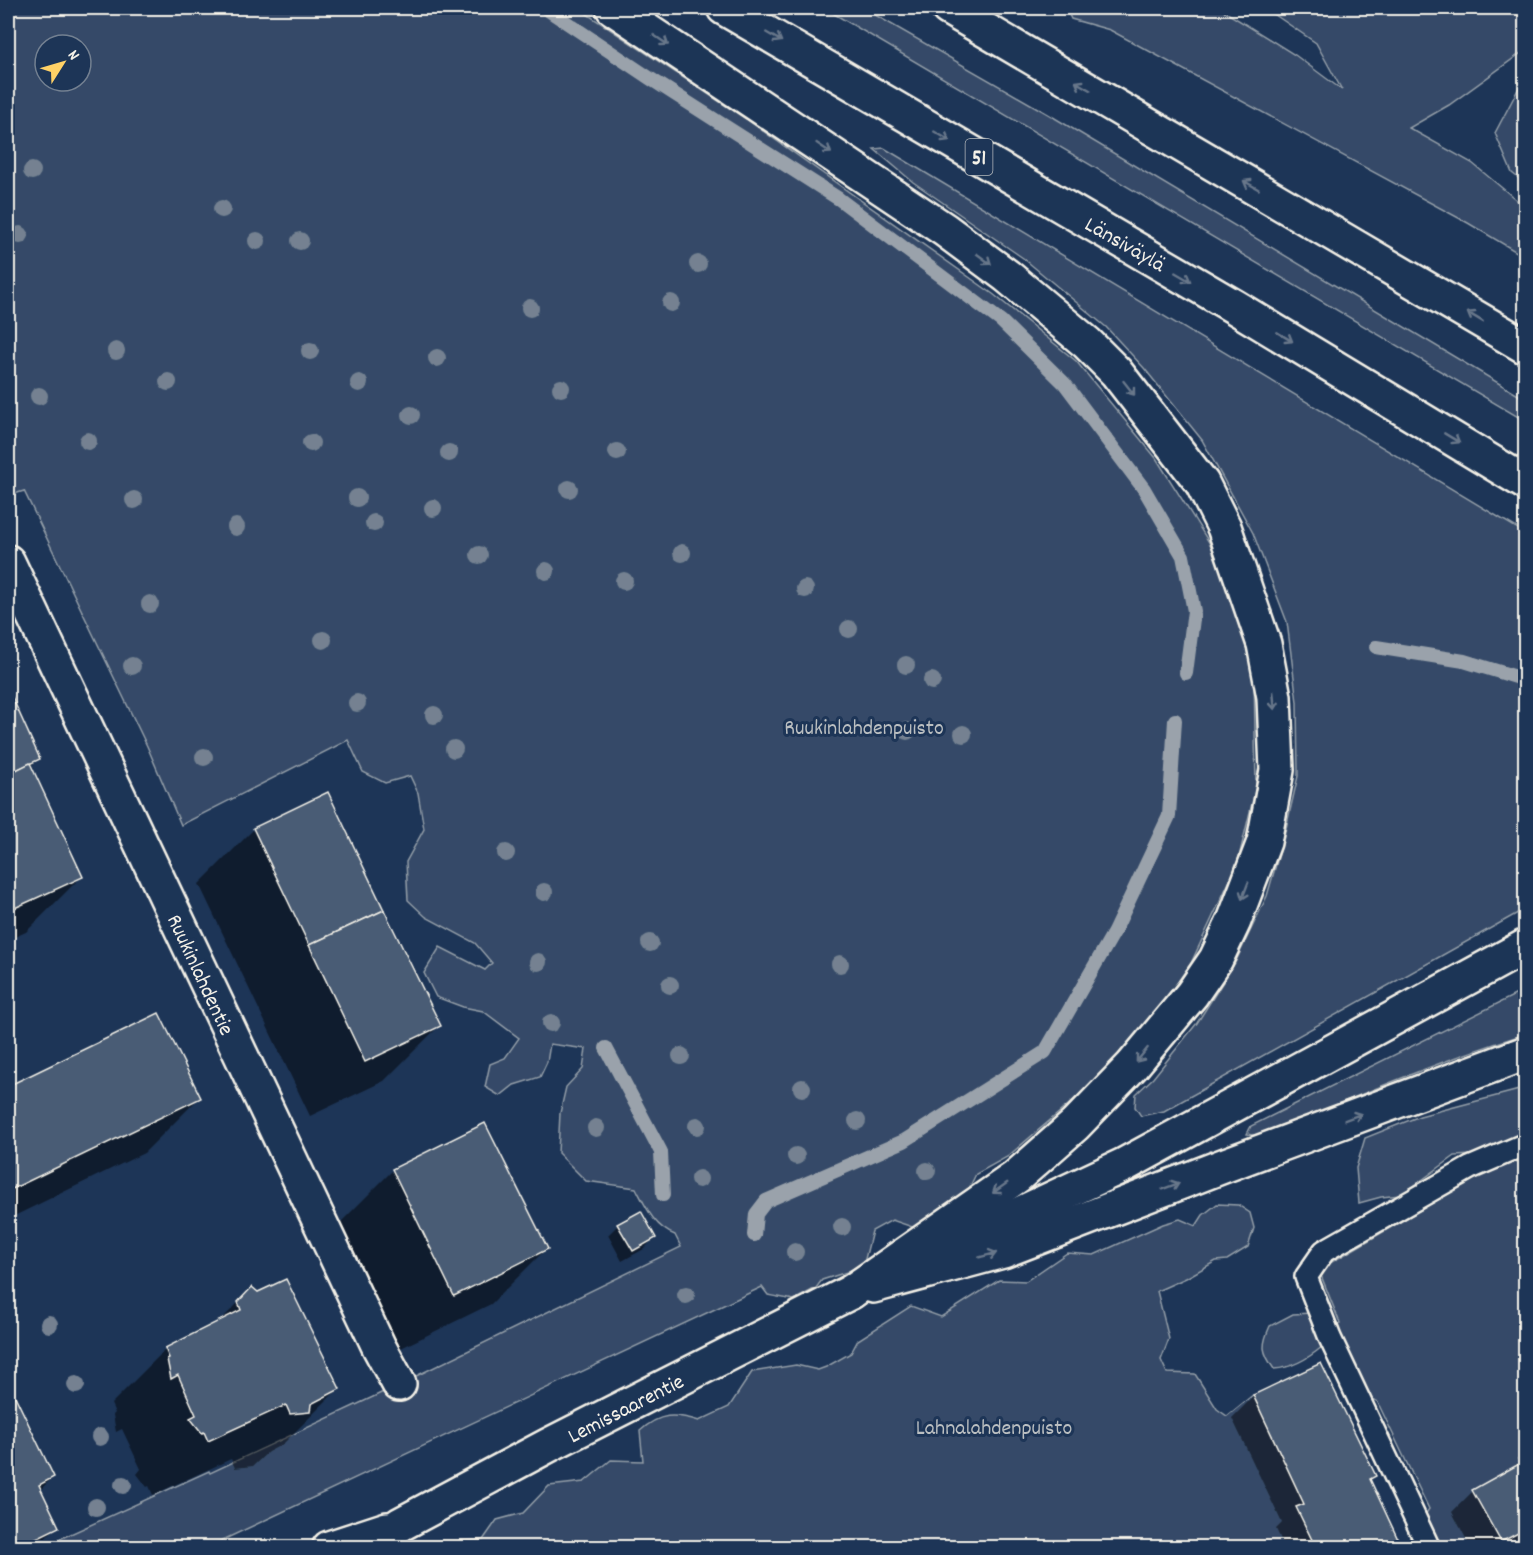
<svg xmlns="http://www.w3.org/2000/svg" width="1533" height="1555" font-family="Dekko,sans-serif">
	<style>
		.green { fill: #354a67; stroke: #949ea8; stroke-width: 1.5; fill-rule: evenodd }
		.shadow { fill: #0007 }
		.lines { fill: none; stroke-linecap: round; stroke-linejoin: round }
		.stream { stroke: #9aa2ab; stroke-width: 14 }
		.building { fill: #485b74; stroke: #f4f1e8; stroke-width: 1.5 }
		.service-casing { stroke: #f4f1e8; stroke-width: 26 }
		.minor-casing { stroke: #f4f1e8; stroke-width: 38 }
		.secondary-casing { stroke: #f4f1e8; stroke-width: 38 }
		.motorway-casing { stroke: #f4f1e8; stroke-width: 38 }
		.service { stroke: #1d3557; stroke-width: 21 }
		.minor { stroke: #1d3557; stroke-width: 33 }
		.secondary { stroke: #1d3557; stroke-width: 33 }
		.motorway { stroke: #1d3557; stroke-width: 33 }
		.tree { fill: #748191 }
		.oneway { stroke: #68778a }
		.labels { text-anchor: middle; stroke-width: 6; stroke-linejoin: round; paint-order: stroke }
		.shield { fill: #1d3557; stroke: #b4b9bc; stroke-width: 1.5 }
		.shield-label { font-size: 21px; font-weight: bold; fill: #f4f1e8 }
		.street-label { font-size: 22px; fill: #f4f1e8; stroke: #1d3557 }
		.park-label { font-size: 22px; fill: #bbbfc1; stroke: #1d3557 }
	</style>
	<rect width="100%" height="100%" fill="#1d3557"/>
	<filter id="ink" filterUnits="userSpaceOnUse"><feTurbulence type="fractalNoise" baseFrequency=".0167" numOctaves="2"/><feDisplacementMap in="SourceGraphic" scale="12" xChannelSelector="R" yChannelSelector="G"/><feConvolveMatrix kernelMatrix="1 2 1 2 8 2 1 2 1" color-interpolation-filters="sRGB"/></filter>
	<g filter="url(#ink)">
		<g class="green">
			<path d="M8 8H578L746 119 993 294 1076 361 1156 458 1212 547 1243 612 1254 676 1256 787 1237 865 1191 963 1134 1044 1068 1105 1007 1157 976 1174 960 1207 924 1231 892 1220 872 1231 864 1263 847 1272 822 1280 816 1288 794 1300 768 1295 762 1287 208 1547H42L209 1471 210 1473 373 1397 681 1247 675 1235C654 1227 646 1207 636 1188L586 1181 558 1153 560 1113 566 1087 583 1069 586 1049 550 1044 547 1062 540 1077 514 1085 500 1096 485 1087 490 1064 505 1058 519 1038 483 1011 463 1007 436 997 424 973 440 947 485 970 492 963 475 943 426 917 408 900 406 862 424 829 418 793 410 776 385 783 363 772 348 740 181 825 147 746 24 491 8 496ZM45 45H81V81H45Z"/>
			<path d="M824 8H863L1048 114 1525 399V421Z"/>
			<path d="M1066 8H1219L1295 55 1342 90 1316 43 1265 8H1525V50L1449 105 1409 128 1472 163 1525 207V257L1468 223 1110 30 1071 19Z"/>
			<path d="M1525 76V183L1512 173 1495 133Z"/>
			<path d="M884 148 1525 533V909L1164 1111 1141 1116 1135 1107 1136 1094 1153 1078 1197 1023 1235 963 1267 896 1284 837 1298 776 1297 702 1287 622 1253 533 1202 440 1144 368 1106 327 1023 258 913 182 874 149Z"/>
			<path d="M1525 990V1034C1435 1062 1349 1099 1262 1137L1247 1134 1251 1126Z"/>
			<path d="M1525 1086V1152L1512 1144 1473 1155 1455 1156 1401 1195 1381 1197 1359 1203 1356 1168 1365 1138 1420 1116 1519 1090Z"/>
			<path d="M1525 1154V1547H1413L1409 1539 1429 1509 1377 1401 1368 1398 1333 1331 1340 1323 1320 1273 1330 1263 1487 1171Z"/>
			<path d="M1217 1204 1238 1205 1250 1213 1254 1228 1248 1247 1227 1260 1216 1261 1186 1278 1157 1291 1169 1339 1161 1360 1167 1373 1195 1374 1217 1409 1227 1416 1253 1395 1304 1504 1297 1507 1316 1547 456 1548 461 1541 483 1540 497 1520 523 1513 549 1486 584 1482 611 1460 643 1461 640 1431C660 1413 674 1413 699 1421L729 1407 752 1372 796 1365 818 1370 826 1367 851 1353 858 1340 911 1306 941 1317 999 1280 1026 1281 1067 1253 1094 1255 1163 1224 1180 1219 1196 1226 1203 1215Z"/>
			<path d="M1312 1313 1323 1346C1309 1358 1293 1368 1274 1369 1262 1352 1261 1346 1270 1326L1293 1314Z"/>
		</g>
		<g class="shadow">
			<path d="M8 691 38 758 30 767 81 877 26 932 8 940Z"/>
			<path d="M254 829 439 1026 384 1081 310 1116 199 884Z"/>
			<path d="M158 1015 199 1098 144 1153 8 1219V1087Z"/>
			<path d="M393 1170 546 1249 491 1304 399 1349 338 1225Z"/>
			<path d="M618 1225 654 1238 644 1249 622 1261 608 1235Z"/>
			<path d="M252 1289 338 1389 283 1444 268 1452 253 1466 235 1468 231 1459 153 1495 149 1486 147 1487 137 1474 141 1469 122 1429 116 1432 113 1415 115 1413 111 1404 166 1349 218 1323Z"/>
			<path d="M1321 1365 1374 1476 1369 1481 1401 1548H1285L1276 1529 1282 1523 1232 1418 1253 1397Z"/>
			<path d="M14 1398 53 1477 40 1490 57 1526 36 1548H8V1401Z"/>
			<path d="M1526 1456V1537L1507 1548H1471L1452 1512 1473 1491 1506 1473Z"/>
		</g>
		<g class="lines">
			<g class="stream">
				<path d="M545 8 651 79 839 199 1001 321 1065 384 1144 489 1183 556 1194 611 1186 673"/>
				<path d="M1376 647 1464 661 1526 680"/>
				<path d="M606 1048 661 1152 663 1195"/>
				<path d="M754 1235 756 1214 766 1201 904 1141 1045 1052 1114 932 1169 816 1175 720"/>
			</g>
		</g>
		<g class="building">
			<path d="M8 688 40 759 8 774Z"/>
			<path d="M30 763 83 877 8 911V774Z"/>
			<path d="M328 792 384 910 309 945 253 828Z"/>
			<path d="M384 910 441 1026 365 1062 309 945Z"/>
			<path d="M159 1013 201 1098 8 1191V1086Z"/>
			<path d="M485 1123 548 1249 454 1296 392 1169Z"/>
			<path d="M641 1211 656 1238 633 1251 617 1224Z"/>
			<path d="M286 1279 340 1389 311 1404 310 1412 290 1414 286 1405 208 1441 204 1432 202 1433 190 1418 196 1415 178 1375 171 1379 167 1359 169 1358 165 1348 241 1310 238 1302 252 1287 258 1292Z"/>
			<path d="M1321 1363 1376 1476 1370 1479 1402 1548H1316L1296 1507 1304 1504 1253 1395Z"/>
			<path d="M15 1396 54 1477 39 1485 59 1527 16 1548H11L8 1541V1400Z"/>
			<path d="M1526 1454V1529L1501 1542 1472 1490 1521 1463 1518 1459Z"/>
		</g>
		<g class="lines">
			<g class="service-casing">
				<path id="service" d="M1429 1548 1330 1338 1306 1277 1324 1251 1470 1168 1526 1144"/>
			</g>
			<g class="minor-casing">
				<path id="minor" d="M8 562 379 1347 399 1384"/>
			</g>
			<g class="secondary-casing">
				<g id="secondary">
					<path d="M329 1548 387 1529"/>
					<path d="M367 1548 401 1524 549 1445 851 1292"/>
				</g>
			</g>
			<g class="motorway-casing">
				<g id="motorway">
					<path d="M613 8 945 230 1007 276 1087 343 1116 372 1202 483 1224 527 1264 644 1274 697 1277 770 1264 842 1234 921 1216 959 1192 994 1132 1066 1075 1125 1016 1177 851 1292"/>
					<path d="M724 8 1235 307 1526 483"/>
					<path d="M948 8 1526 347"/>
					<path d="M931 1255 1124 1165 1526 946"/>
					<path d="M873 1286 1003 1251 1223 1166 1526 1053"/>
				</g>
			</g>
			<use href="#service" class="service"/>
			<use href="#minor" class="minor"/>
			<use href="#secondary" class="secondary"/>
			<use href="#motorway" class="motorway"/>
		</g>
		<g class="tree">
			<circle cx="32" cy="171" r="9"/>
			<circle cx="222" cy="209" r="9"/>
			<circle cx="20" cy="235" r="9"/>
			<circle cx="257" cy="241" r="9"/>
			<circle cx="300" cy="241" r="9"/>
			<circle cx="698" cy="264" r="9"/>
			<circle cx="671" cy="303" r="9"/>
			<circle cx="530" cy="308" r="9"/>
			<circle cx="116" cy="351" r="9"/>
			<circle cx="310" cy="351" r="9"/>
			<circle cx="437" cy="358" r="9"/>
			<circle cx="168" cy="382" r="9"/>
			<circle cx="359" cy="383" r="9"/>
			<circle cx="561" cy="388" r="9"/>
			<circle cx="39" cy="396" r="9"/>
			<circle cx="411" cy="415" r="9"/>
			<circle cx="88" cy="441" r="9"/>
			<circle cx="311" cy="443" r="9"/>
			<circle cx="617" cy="452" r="9"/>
			<circle cx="449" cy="453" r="9"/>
			<circle cx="569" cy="489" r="9"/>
			<circle cx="357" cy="498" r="9"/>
			<circle cx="134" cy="500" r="9"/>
			<circle cx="433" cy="508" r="9"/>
			<circle cx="374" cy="523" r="9"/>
			<circle cx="236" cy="527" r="9"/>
			<circle cx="682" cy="553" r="9"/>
			<circle cx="479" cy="555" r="9"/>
			<circle cx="546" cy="571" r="9"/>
			<circle cx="624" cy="581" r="9"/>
			<circle cx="805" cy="589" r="9"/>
			<circle cx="150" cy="604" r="9"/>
			<circle cx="849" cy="629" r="9"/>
			<circle cx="323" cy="640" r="9"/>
			<circle cx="906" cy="665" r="9"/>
			<circle cx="132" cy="666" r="9"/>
			<circle cx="932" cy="681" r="9"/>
			<circle cx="357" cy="703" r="9"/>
			<circle cx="434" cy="715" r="9"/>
			<circle cx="907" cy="731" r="9"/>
			<circle cx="963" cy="734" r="9"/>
			<circle cx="454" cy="749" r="9"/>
			<circle cx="204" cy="757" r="9"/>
			<circle cx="506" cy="853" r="9"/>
			<circle cx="544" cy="892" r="9"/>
			<circle cx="650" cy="943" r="9"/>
			<circle cx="538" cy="962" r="9"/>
			<circle cx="840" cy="964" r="9"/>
			<circle cx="670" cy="985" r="9"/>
			<circle cx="551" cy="1023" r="9"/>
			<circle cx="681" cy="1056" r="9"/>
			<circle cx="802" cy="1088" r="9"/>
			<circle cx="857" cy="1121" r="9"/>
			<circle cx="697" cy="1126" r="9"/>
			<circle cx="596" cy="1128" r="9"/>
			<circle cx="796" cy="1156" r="9"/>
			<circle cx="927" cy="1171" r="9"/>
			<circle cx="699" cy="1179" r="9"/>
			<circle cx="842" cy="1227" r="9"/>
			<circle cx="795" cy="1252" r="9"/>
			<circle cx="686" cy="1295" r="9"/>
			<circle cx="49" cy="1324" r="9"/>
			<circle cx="76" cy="1385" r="9"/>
			<circle cx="100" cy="1437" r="9"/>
			<circle cx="123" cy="1485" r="9"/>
			<circle cx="96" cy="1507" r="9"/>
		</g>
		<defs><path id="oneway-shaft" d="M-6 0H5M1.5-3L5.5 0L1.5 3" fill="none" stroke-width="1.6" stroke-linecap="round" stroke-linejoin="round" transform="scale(1.5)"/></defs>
		<g class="oneway">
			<use href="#oneway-shaft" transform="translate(774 37) rotate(30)"/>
			<use href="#oneway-shaft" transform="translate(661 40) rotate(34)"/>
			<use href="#oneway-shaft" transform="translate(1083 86) rotate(-150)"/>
			<use href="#oneway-shaft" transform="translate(942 136) rotate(30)"/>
			<use href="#oneway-shaft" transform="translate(824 148) rotate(34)"/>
			<use href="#oneway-shaft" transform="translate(1251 185) rotate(-150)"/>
			<use href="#oneway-shaft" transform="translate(984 259) rotate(36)"/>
			<use href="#oneway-shaft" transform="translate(1183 277) rotate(30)"/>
			<use href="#oneway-shaft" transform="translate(1475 317) rotate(-149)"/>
			<use href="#oneway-shaft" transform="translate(1285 337) rotate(31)"/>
			<use href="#oneway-shaft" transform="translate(1129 388) rotate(52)"/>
			<use href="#oneway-shaft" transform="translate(1452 438) rotate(31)"/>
			<use href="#oneway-shaft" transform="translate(1274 701) rotate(85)"/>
			<use href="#oneway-shaft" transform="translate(1245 891) rotate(111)"/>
			<use href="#oneway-shaft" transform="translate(1142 1055) rotate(129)"/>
			<use href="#oneway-shaft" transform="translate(1353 1117) rotate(-21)"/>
			<use href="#oneway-shaft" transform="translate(1171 1186) rotate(-21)"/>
			<use href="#oneway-shaft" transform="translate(1000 1188) rotate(145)"/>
			<use href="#oneway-shaft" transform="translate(988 1255) rotate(-15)"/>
		</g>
	</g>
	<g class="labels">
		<rect class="shield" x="965.5" y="139" width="27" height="36" rx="4.5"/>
		<g class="shield-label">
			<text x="979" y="164">51</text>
		</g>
		<g class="street-label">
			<text transform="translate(1126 243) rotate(30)" y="8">Länsiväylä</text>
			<text transform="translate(202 974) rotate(65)" y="8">Ruukinlahdentie</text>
			<text transform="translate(625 1407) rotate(-27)" y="8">Lemissaarentie</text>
		</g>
		<g class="park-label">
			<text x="864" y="734">Ruukinlahdenpuisto</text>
			<text x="994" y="1434">Lahnalahdenpuisto</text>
		</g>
	</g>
	<rect width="1533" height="1555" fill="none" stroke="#1d3557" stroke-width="30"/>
	<rect x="15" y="15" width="1503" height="1525" fill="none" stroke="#f4f1e8" stroke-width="2" filter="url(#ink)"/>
	<g transform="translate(63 63) rotate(53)"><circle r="28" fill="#1d3557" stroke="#738091" stroke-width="1.5"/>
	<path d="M0-4.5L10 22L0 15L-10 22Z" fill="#ffd166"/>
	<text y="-9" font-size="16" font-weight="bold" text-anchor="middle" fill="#f4f1e8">N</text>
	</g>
</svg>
